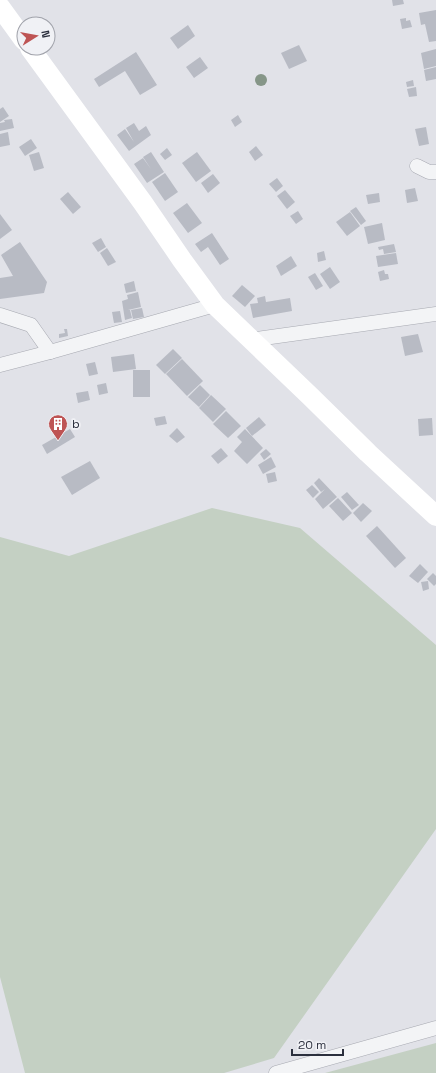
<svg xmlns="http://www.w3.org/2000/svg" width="436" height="1073" font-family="'Space Grotesk',sans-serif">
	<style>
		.green { fill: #c4d0c3 }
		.building { fill: #b8bbc4 }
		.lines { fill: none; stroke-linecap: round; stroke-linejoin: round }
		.street-casing { stroke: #a7a9b1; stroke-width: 15 }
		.street { stroke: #f3f4f6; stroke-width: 14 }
		.secondary { stroke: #fff; stroke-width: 20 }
		.tree { fill: #869688 }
		.labels { text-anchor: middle; stroke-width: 3.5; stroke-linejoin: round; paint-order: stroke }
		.poi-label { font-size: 12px; fill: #2b2f3d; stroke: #f0f1f5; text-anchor: start }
	</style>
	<rect width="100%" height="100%" fill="#e1e2e8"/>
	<g class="green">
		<path d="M212 508 300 528 436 645V829L274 1058 224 1073H25L0 977V537L69 556Z"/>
		<path d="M436 1043V1073H325Z"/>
	</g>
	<g class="building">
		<path d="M392 0H403L404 4 393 6Z"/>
		<path d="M436 10V41L429 42 425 24 421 25 419 13Z"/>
		<path d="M406 18V21L410 20 412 27 402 29 400 19Z"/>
		<path d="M188 25 195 36 178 49 170 38Z"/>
		<path d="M299 45 307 61 289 69 281 53Z"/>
		<path d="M436 49V66L424 69 421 53Z"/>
		<path d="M136 52 157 85 140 95 125 71 99 87 94 79Z"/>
		<path d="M200 57 208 68 194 78 186 67Z"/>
		<path d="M436 67V79L426 81 424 70Z"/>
		<path d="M413 80 414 86 407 87 406 82Z"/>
		<path d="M416 87 417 96 409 97 407 89Z"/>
		<path d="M3 107 9 116 0 122V109Z"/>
		<path d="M238 115 242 122 235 127 231 120Z"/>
		<path d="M12 119 14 128 0 131V123L5 122 4 120Z"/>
		<path d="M134 123 139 131 146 126 151 135 129 151 117 135 125 129 134 142 126 128Z"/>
		<path d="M426 127 429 144 419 146 415 129Z"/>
		<path d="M8 132 10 145 0 147V134Z"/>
		<path d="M31 139 37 148 25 156 19 147Z"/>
		<path d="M256 146 263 155 255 161 249 152Z"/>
		<path d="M167 148 172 155 165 160 160 154Z"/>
		<path d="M39 152 44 168 34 171 29 155Z"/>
		<path d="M151 152 164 172 147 183 134 164 143 158 151 169 143 157Z"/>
		<path d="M197 152 211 171 196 182 182 163Z"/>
		<path d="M165 173 178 192 165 201 152 182Z"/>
		<path d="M213 174 220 183 208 193 201 183Z"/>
		<path d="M277 178 283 186 276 192 269 184Z"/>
		<path d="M415 188 418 201 407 203 405 190Z"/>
		<path d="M285 190 295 202 287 209 277 196Z"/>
		<path d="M68 192 81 207 73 214 60 199Z"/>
		<path d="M379 193 380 202 368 204 366 195Z"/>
		<path d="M187 203 202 223 188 233 173 213Z"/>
		<path d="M356 207 366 221 361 225 350 211Z"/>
		<path d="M298 211 303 219 296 224 290 216Z"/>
		<path d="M350 212 360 226 347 236 336 222Z"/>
		<path d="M0 214 12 230 0 239Z"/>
		<path d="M382 223 385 240 368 244 364 227Z"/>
		<path d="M212 233 229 259 220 265 208 247 201 252 195 244Z"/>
		<path d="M101 238 106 247 98 252 92 243Z"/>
		<path d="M20 242 47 282 44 293 0 299V278L13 276 1 255Z"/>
		<path d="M394 244 396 252 384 254 383 249 379 250 378 247Z"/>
		<path d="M107 248 116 262 108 266 100 253Z"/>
		<path d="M324 251 326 260 318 262 317 253Z"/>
		<path d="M396 253 398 264 378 267 376 256Z"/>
		<path d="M291 256 297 266 281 276 276 266Z"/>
		<path d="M330 267 340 282 330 289 320 274Z"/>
		<path d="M384 270 385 274H388L389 279 380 281 378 272Z"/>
		<path d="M315 273 323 286 316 290 308 277Z"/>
		<path d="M134 281 136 291 126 293 124 284Z"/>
		<path d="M242 285 255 296 245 307 232 296Z"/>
		<path d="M138 292 141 307 128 310H130L132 318 125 320 122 301 128 299 127 295Z"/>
		<path d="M265 296 266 302 290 298 292 311 253 318 250 304 258 303 257 298Z"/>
		<path d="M142 308 144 317 133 319 131 310Z"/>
		<path d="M120 311 122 322 114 323 112 312Z"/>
		<path d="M64 329H67L68 336 59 338V334L65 333Z"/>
		<path d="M418 334 423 352 405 356 401 337Z"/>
		<path d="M173 349 182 358 165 374 156 365Z"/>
		<path d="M134 354 136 369 113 372 111 357Z"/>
		<path d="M182 359 203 381 187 396 166 374Z"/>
		<path d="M95 362 98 374 89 376 86 364Z"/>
		<rect x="133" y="370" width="17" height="27"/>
		<path d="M106 383 108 393 99 395 97 385Z"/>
		<path d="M200 385 210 395 199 407 188 397Z"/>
		<path d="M88 391 90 400 78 403 76 393Z"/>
		<path d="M211 395 226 409 213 422 199 408Z"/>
		<path d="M226 411 241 426 228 438 213 424Z"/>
		<path d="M165 416 167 424 156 426 154 418Z"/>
		<path d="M259 417 266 425 252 436 246 428Z"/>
		<path d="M432 418 433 435 419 436 418 419Z"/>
		<path d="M177 428 185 437 177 443 169 436Z"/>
		<path d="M70 429 75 437 47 454 42 445Z"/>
		<path d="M245 429 263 448 247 464 234 451 242 442 237 437Z"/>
		<path d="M221 448 228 456 218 464 211 456Z"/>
		<path d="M266 449 271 454 264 460 260 454Z"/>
		<path d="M271 457 276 467 263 474 258 465Z"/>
		<path d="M90 461 100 478 72 495 61 477Z"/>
		<path d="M275 472 277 481 268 483 266 474Z"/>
		<path d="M319 478 337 497 323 509 315 499 325 489 321 492 314 483Z"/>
		<path d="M312 485 319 492 313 498 306 490Z"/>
		<path d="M347 492 359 505 352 510 341 497Z"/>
		<path d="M338 498 352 513 343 521 329 506Z"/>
		<path d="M363 503 372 511 361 522 353 513Z"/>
		<path d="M377 526 406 558 395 568 366 536Z"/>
		<path d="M420 564 428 572 418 583 409 576Z"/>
		<path d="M433 573 436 576V584L434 586 427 579Z"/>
		<path d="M428 581 429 589 423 591 421 582Z"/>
	</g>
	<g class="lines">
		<g class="street-casing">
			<g id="street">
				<path d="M417 166 429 172H436"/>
				<path d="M0 315 31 325 50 352"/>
				<path d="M250 340 436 314"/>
				<path d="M0 365 50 352 215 305"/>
				<path d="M276 1073 436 1028"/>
			</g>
		</g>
		<use href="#street" class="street"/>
		<g class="secondary">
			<path d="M0 7 24 40"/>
			<path d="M30 48 143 203 182 260 215 305 310 396 368 453 436 516"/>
		</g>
	</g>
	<circle class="tree" cx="261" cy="80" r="6"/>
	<defs>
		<g id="building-pin" transform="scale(1)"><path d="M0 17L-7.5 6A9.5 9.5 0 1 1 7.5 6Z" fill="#be5454" stroke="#f0f1f5"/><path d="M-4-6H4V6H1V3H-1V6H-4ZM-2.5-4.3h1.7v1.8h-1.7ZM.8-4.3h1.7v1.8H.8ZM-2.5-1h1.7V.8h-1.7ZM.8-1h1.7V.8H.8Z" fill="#fff"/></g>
	</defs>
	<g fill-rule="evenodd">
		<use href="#building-pin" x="58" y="424"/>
	</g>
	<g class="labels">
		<g class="poi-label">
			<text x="72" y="428">b</text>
		</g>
	</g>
	<g transform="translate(36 36) rotate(79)"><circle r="19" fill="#f0f1f5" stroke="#a1a3ab"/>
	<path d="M0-3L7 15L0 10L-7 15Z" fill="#be5454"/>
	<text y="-6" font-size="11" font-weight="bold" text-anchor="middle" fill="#2b2f3d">N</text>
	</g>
	<path d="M292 1049v6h51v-6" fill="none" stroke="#2b2f3d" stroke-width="2"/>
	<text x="298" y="1049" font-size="12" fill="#2b2f3d" stroke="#f0f1f5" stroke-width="3" paint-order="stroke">20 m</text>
</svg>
